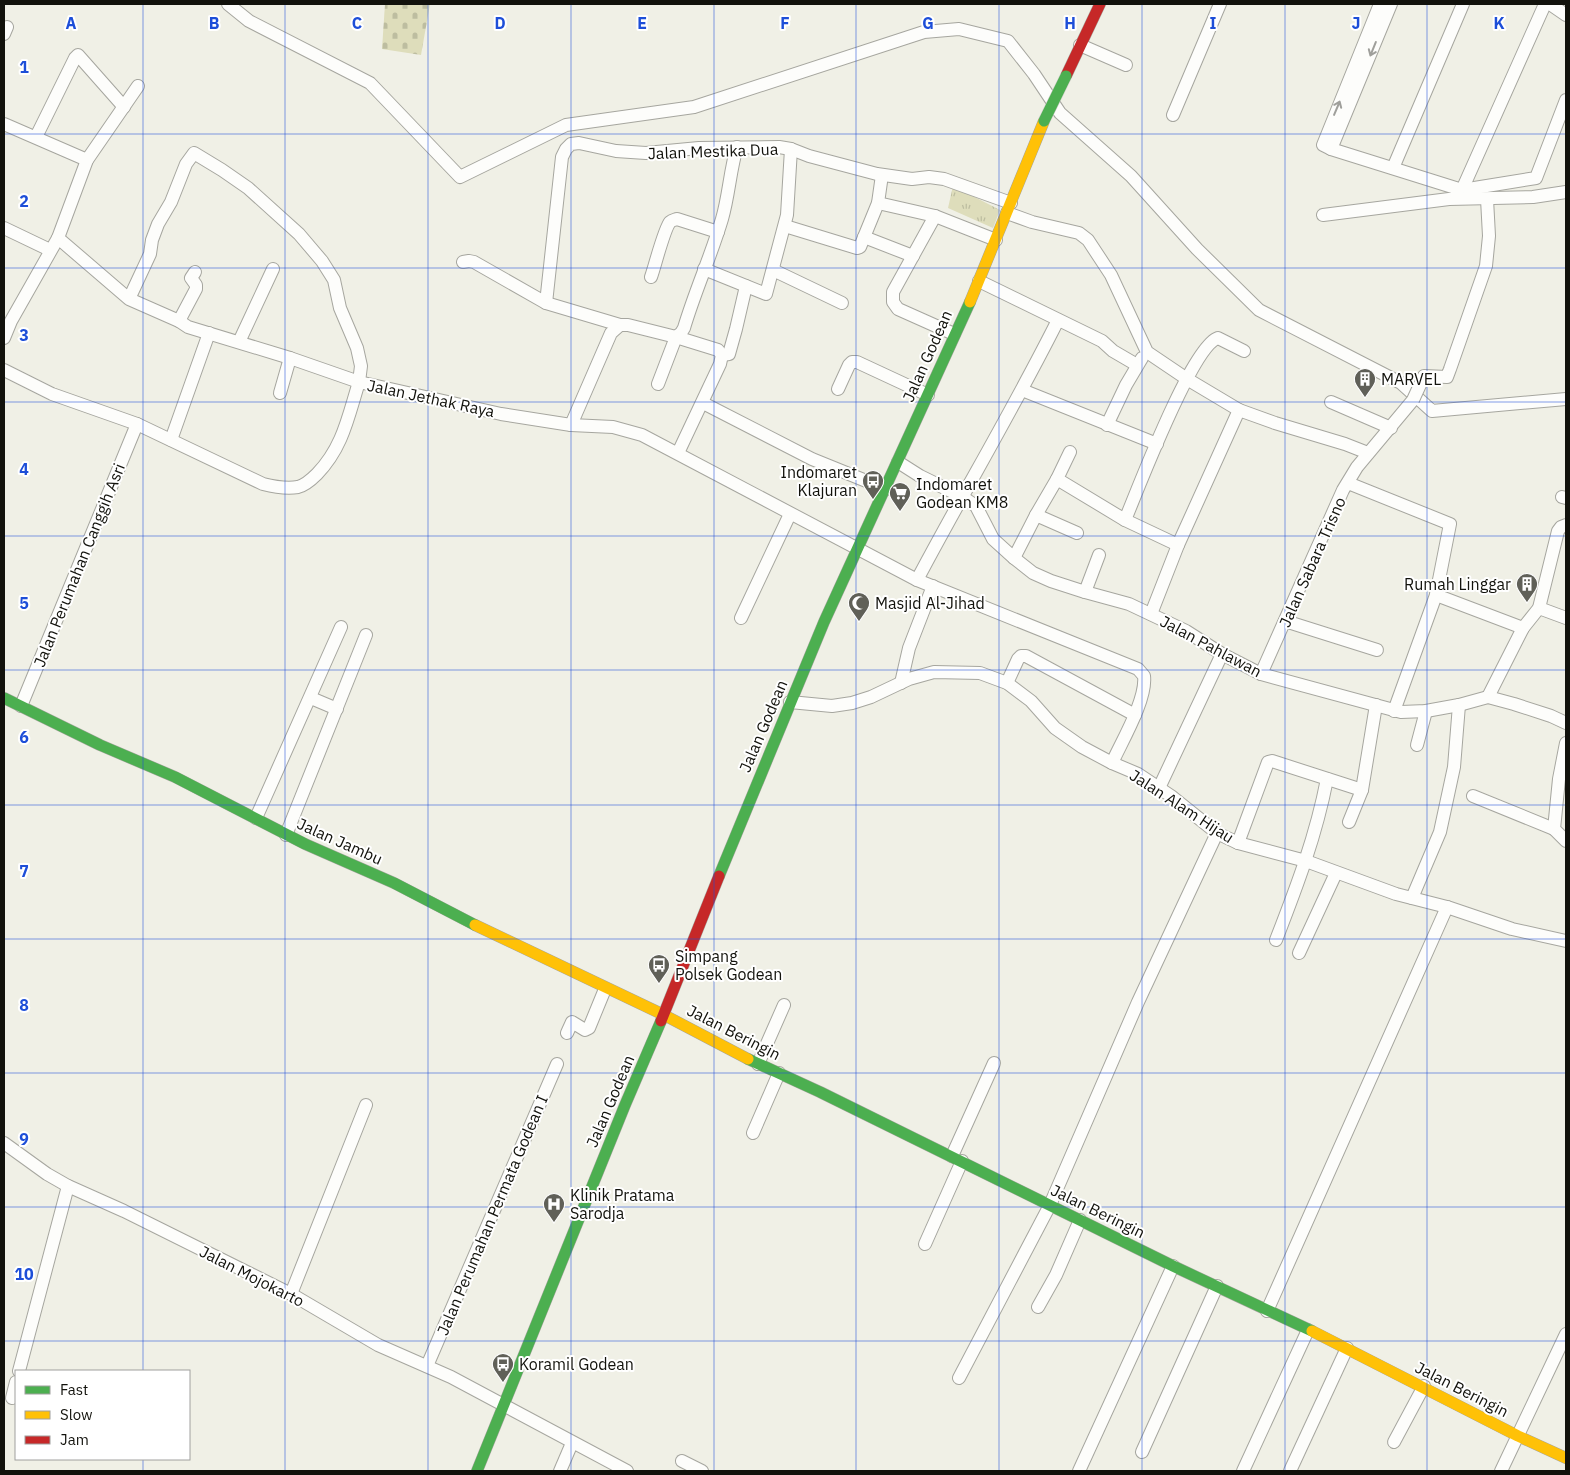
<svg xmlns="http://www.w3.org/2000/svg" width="1570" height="1475" font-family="'IBM Plex Sans',sans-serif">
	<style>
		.grass { fill: url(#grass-tufts) }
		.cemetery { fill: url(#cemetery-stones) }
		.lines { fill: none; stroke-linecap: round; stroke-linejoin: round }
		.street-casing { stroke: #a6a69f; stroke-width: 14 }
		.fast-casing { stroke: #a6a69f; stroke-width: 12 }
		.slow-casing { stroke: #a6a69f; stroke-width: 12 }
		.jam-casing { stroke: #a6a69f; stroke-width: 12 }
		.street { stroke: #fdfdfb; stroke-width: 12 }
		.fast { stroke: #4caf50; stroke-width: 11 }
		.slow { stroke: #ffc107; stroke-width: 11 }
		.jam { stroke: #c62828; stroke-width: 11 }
		.street-bridge-casing { stroke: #a6a69f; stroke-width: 14; stroke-linecap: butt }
		.fast-bridge-casing { stroke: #cacac6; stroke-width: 12; stroke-linecap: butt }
		.street-bridge { stroke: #fdfdfb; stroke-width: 12 }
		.fast-bridge { stroke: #4caf50; stroke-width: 11 }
		.oneway { stroke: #9f9f9b }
		.grid { fill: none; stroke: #1d4ed8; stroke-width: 1; stroke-opacity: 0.55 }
		.labels { text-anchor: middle; stroke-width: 4; stroke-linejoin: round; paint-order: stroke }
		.street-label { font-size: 16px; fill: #12120c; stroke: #fff }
		.poi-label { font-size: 16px; fill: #12120c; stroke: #fff; text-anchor: start }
		.grid-label { font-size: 16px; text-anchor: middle; font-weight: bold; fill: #1d4ed8; stroke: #fff; stroke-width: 4; stroke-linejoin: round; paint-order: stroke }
	</style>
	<defs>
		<pattern id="grass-tufts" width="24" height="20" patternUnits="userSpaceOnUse" patternTransform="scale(1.25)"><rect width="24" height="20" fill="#deddbb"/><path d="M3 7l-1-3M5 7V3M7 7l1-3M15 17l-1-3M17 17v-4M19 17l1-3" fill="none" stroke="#bdbda0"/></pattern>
		<pattern id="cemetery-stones" width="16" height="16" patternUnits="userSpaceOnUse" patternTransform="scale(1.25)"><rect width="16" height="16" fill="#deddbb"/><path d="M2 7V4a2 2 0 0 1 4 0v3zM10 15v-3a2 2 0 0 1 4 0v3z" fill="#bdbda0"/></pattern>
	</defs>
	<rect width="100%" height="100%" fill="#f0f0e6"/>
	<path class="grass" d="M953 186 1000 210 993 228 948 208Z"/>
	<path class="cemetery" d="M385 4H430L421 55 382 49Z"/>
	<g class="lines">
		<g class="street-casing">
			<g id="street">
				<path d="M228 4 249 21 370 83 460 177 566 125 694 107 924 32 959 29 1008 41 1034 74 1060 113 1131 176 1197 249 1259 310 1401 383 1432 411 1566 399"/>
				<path d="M1380 4 1323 145 1331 149 1462 190 1545 4"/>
				<path d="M1550 4 1566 15"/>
				<path d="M4 34 7 27"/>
				<path d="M1080 45 1126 65"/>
				<path d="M1173 115 1220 4"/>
				<path d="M4 124 87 160"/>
				<path d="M36 137 75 58 78 55 124 107"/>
				<path d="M1331 149 1391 4"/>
				<path d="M1393 168 1463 4"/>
				<path d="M1462 190 1536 178 1566 100"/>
				<path d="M878 203 935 216 996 240"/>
				<path d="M1007 213 1032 222 1079 233 1088 240 1111 275 1147 352 1187 379 1239 410 1275 423 1345 444 1368 453"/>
				<path d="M1323 215 1449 199 1533 197 1566 192"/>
				<path d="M935 216 893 292V302L898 309 954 334"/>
				<path d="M785 226 857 248 860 247 878 203 882 175"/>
				<path d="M4 228 50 250"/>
				<path d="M864 237 913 256"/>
				<path d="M58 238 129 299 179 321 188 327 290 358 359 382 361 366 357 348 340 308 334 280 322 261 299 234 248 188 222 170 194 153 186 164 171 202 158 224 152 240 150 254 129 299"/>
				<path d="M463 262 469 261 474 262 546 303 620 325"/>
				<path d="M704 269 766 294 787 215 791 149"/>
				<path d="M773 270 842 303"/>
				<path d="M651 277C655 266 664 229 670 222 672 220 674 220 677 219L718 232"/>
				<path d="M979 281 1102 341 1113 351 1137 365"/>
				<path d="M546 303 562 157 566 149 571 144 579 143 616 151 646 153 699 148 779 147 791 149 809 156 877 174 912 179 929 177 944 179 1011 203"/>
				<path d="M179 321 196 289V285L191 278 195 272"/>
				<path d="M4 338 11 321 58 238 87 160 138 86"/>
				<path d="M239 342 273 269"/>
				<path d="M722 355 729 354 736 329 746 286"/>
				<path d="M4 370 52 394 137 424 263 484C275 487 286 489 298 487 306 485 312 479 317 474 343 447 348 417 359 382L501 414 571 425 613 427 642 435 917 580 1138 669 1144 676C1147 699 1122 741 1112 763"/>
				<path d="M1424 376 1447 377 1450 369 1486 266 1489 236 1487 199"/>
				<path d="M658 384 676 337 681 333 684 328C695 291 711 256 722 219 729 195 730 170 737 147"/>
				<path d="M838 389 849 365 852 362H857L928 395"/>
				<path d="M1022 390 1157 444"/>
				<path d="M280 393 290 358"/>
				<path d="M1331 402 1391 428"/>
				<path d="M703 403 812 459 886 489"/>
				<path d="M571 425 611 333 620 325H628L676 337 718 350 722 355 720 364 678 453"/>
				<path d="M1107 425 1126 385 1142 358"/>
				<path d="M171 440 209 333"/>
				<path d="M1070 452 1057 479 1125 520 1178 545"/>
				<path d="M898 462 920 476 961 496 976 506 993 539 1014 558 1033 573 1051 581 1085 592 1129 604 1186 631 1222 654 1261 674 1401 712 1426 711 1459 705 1488 697 1514 704 1551 716 1566 723"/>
				<path d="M1348 483 1450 524 1436 595 1394 711"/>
				<path d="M1562 497 1566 498"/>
				<path d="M1036 515 1057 479"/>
				<path d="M1125 520C1138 489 1192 346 1218 338L1244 351"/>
				<path d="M1014 558 1036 515 1077 533"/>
				<path d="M917 580C963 493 1014 408 1058 320"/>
				<path d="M1085 592 1099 555"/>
				<path d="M1436 595 1523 628"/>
				<path d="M1539 608 1566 618"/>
				<path d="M1151 614 1178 545 1239 410"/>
				<path d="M741 618 790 514"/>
				<path d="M1285 621 1377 650"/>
				<path d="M1261 674 1343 490 1357 467 1413 400"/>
				<path d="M901 683 909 648 933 586"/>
				<path d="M1007 683 1018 659 1021 656H1026L1135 715"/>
				<path d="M1488 697 1523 628 1539 608 1558 531 1561 527 1566 525"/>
				<path d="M311 698 337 709"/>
				<path d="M790 702 832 706 852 703 871 697 909 679 934 672 980 673 1007 683 1031 701 1055 728 1082 747 1112 763 1138 774 1171 796 1217 833 1238 843 1306 861 1396 894 1447 907 1512 929 1566 941"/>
				<path d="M21 706 137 424"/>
				<path d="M1566 743 1559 779 1554 829 1566 841"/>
				<path d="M1417 745 1426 711"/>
				<path d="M1159 788 1222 654"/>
				<path d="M1473 796 1554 829"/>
				<path d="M256 818 341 627"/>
				<path d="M1349 822 1362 790 1376 705"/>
				<path d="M286 835 366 635"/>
				<path d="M1238 843 1268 762 1272 761 1362 790"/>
				<path d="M1412 898 1440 832 1454 767 1459 705"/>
				<path d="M1276 940C1297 886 1316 836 1327 779"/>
				<path d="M1299 953 1336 873"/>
				<path d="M567 1033 572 1022 585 1030 589 1028 605 989"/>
				<path d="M758 1064 784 1005"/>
				<path d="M753 1133 779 1073"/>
				<path d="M4 1143 47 1174 68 1186 124 1211 291 1294 378 1345 451 1377 627 1471"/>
				<path d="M952 1156 994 1063"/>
				<path d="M925 1244 962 1161"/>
				<path d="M291 1294 366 1105"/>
				<path d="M1038 1307 1056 1275 1080 1220"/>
				<path d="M1267 1311 1447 907"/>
				<path d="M427 1366 557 1064"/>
				<path d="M19 1371 68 1186"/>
				<path d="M959 1378 1050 1205 1138 1002 1217 833"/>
				<path d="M12 1398 16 1382"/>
				<path d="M1394 1442 1424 1386"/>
				<path d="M1142 1452 1217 1286"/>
				<path d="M682 1461 702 1471"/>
				<path d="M560 1471 572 1443"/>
				<path d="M1079 1471 1173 1266"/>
				<path d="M1243 1471 1308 1330"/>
				<path d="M1290 1471 1347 1348"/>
				<path d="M1501 1471 1566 1334"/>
			</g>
		</g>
		<g class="fast-casing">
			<g id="fast">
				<path d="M4 698 100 745 175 777 305 844 394 883 475 925"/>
				<path d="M719 876 824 622 970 302"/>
				<path d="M748 1059 820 1092 1173 1266 1312 1331"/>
				<path d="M477 1471 625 1105 661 1021"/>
			</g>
		</g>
		<g class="slow-casing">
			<g id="slow">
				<path d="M970 302 1044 121"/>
				<path d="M475 925 664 1015 748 1059"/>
				<path d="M1312 1331 1518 1436 1566 1458"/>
			</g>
		</g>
		<g class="jam-casing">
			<g id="jam">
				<path d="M1066 76 1100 4"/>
				<path d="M661 1021 719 876"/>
			</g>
		</g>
		<use href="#street" class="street"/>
		<use href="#fast" class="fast"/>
		<use href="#slow" class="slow"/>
		<use href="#jam" class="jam"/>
		<g class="street-bridge-casing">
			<path id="street-bridge" d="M1413 400 1424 376"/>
		</g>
		<g class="fast-bridge-casing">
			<path id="fast-bridge" d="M1044 121 1066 76"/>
		</g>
		<use href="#street-bridge" class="street-bridge"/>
		<use href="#fast-bridge" class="fast-bridge"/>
	</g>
	<defs><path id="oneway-shaft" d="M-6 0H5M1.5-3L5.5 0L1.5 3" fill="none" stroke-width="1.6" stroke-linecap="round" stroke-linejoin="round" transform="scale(1.25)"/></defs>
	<g class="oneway">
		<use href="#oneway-shaft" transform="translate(1373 49) rotate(112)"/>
		<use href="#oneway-shaft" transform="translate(1337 108) rotate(-67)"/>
	</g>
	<path class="grid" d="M143 4V1371M285 4V1471M428 4V1471M571 4V1471M714 4V1471M856 4V1471M999 4V1471M1142 4V1471M1285 4V1471M1427 4V1471M4 134H1566M4 268H1566M4 402H1566M4 536H1566M4 670H1566M4 805H1566M4 939H1566M4 1073H1566M4 1207H1566M4 1341H1566M143 1459V1471"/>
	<defs>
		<g id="building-pin" transform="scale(1.125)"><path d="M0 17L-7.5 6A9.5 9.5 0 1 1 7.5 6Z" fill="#606058" stroke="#fff"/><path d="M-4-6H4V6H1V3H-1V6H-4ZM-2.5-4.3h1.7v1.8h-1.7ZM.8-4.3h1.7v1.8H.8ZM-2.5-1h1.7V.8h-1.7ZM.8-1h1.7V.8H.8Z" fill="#fff"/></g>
		<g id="bus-pin" transform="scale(1.125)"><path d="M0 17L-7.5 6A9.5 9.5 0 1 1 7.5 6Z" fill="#606058" stroke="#fff"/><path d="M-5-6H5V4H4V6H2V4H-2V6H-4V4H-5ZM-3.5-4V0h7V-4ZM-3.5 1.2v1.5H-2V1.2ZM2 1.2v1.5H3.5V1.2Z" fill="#fff"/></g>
		<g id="supermarket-pin" transform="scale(1.125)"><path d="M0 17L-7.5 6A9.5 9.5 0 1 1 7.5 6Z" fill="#606058" stroke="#fff"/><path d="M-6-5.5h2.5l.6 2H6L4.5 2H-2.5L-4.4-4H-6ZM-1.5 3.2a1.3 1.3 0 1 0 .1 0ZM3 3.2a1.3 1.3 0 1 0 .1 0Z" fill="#fff"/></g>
		<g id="mosque-pin" transform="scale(1.125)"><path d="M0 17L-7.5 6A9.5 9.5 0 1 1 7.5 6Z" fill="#606058" stroke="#fff"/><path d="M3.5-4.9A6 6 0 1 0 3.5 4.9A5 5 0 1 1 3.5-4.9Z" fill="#fff"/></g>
		<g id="hospital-pin" transform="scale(1.125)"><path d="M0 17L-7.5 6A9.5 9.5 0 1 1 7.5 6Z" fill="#606058" stroke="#fff"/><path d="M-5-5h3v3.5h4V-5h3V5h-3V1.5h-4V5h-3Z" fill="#fff"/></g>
	</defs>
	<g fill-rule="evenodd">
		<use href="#building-pin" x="1365" y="379"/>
		<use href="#bus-pin" x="873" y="481"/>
		<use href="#supermarket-pin" x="900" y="493"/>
		<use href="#building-pin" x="1527" y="584"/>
		<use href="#mosque-pin" x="859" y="603"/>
		<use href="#bus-pin" x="659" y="965"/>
		<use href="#hospital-pin" x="554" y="1204"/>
		<use href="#bus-pin" x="503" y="1364"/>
	</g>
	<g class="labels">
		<g class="street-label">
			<text transform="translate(713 151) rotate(-2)" y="6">Jalan Mestika Dua</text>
			<text transform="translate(927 356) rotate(-66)" y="6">Jalan Godean</text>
			<text transform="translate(431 398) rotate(12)" y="6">Jalan Jethak Raya</text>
			<text transform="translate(1312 562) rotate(-66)" y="6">Jalan Sabara Trisno</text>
			<text transform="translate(79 565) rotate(-68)" y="6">Jalan Perumahan Canggih Asri</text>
			<text transform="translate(1211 646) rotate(28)" y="6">Jalan Pahlawan</text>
			<text transform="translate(763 726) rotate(-67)" y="6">Jalan Godean</text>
			<text transform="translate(1182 806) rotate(33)" y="6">Jalan Alam Hijau</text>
			<text transform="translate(340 841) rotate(24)" y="6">Jalan Jambu</text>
			<text transform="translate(734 1032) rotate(27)" y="6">Jalan Beringin</text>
			<text transform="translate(610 1101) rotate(-67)" y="6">Jalan Godean</text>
			<text transform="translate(1098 1211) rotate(26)" y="6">Jalan Beringin</text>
			<text transform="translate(492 1215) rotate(-67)" y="6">Jalan Perumahan Permata Godean I</text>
			<text transform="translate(252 1276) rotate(27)" y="6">Jalan Mojokarto</text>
			<text transform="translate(1462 1389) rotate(27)" y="6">Jalan Beringin</text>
		</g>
		<g class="poi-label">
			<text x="1381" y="385">MARVEL</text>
			<text x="857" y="478" text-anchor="end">Indomaret<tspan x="857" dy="18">Klajuran</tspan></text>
			<text x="916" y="490">Indomaret<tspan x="916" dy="18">Godean KM8</tspan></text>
			<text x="1511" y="590" text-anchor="end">Rumah Linggar</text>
			<text x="875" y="609">Masjid Al-Jihad</text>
			<text x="675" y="962">Simpang<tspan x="675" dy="18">Polsek Godean</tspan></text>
			<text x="570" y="1201">Klinik Pratama<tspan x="570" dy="18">Sarodja</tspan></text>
			<text x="519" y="1370">Koramil Godean</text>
		</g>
	</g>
	<g class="grid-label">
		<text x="71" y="29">A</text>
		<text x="214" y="29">B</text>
		<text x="357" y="29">C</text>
		<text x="500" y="29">D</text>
		<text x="642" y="29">E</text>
		<text x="785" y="29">F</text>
		<text x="928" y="29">G</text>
		<text x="1070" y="29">H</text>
		<text x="1213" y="29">I</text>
		<text x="1356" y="29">J</text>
		<text x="1499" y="29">K</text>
		<text x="24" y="73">1</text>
		<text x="24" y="207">2</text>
		<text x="24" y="341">3</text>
		<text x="24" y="475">4</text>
		<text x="24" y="609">5</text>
		<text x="24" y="743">6</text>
		<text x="24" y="877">7</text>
		<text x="24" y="1011">8</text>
		<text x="24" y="1145">9</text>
		<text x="24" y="1280">10</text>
	</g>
	<rect width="1570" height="1475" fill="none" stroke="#12120c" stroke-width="10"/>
	<rect x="15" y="1370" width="175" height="90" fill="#ffffff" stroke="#a0a09e"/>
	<rect x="25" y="1386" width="25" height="8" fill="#4caf50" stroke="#a0a09e"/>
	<text x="60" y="1395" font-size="15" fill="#12120c">Fast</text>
	<rect x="25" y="1411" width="25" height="8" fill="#ffc107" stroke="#a0a09e"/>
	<text x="60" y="1420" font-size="15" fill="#12120c">Slow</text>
	<rect x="25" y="1436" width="25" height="8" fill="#c62828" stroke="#a0a09e"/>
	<text x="60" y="1445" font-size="15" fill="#12120c">Jam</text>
</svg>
